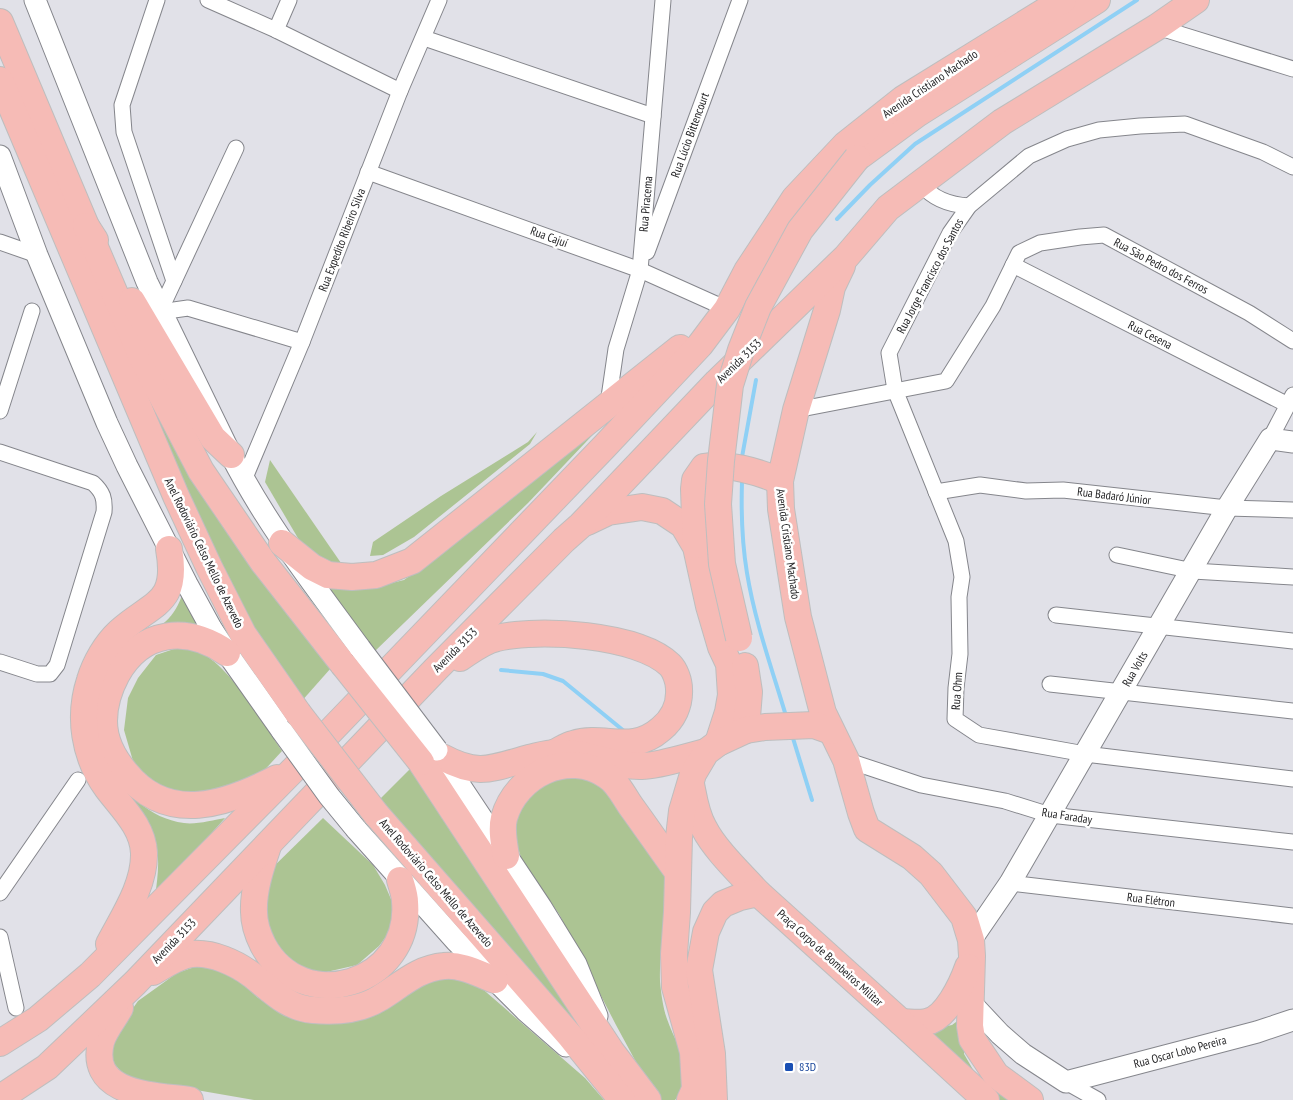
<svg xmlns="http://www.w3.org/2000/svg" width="1293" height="1100" font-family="'PT Sans Narrow',sans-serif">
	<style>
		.green { fill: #acc493 }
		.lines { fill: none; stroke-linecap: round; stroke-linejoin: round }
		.stream { stroke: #8fd0f5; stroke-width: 4 }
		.street-casing { stroke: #85868c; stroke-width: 17 }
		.secondary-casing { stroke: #85868c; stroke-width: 23 }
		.highway-casing { stroke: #bebebe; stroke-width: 28 }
		.street { stroke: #fff; stroke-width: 15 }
		.secondary { stroke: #fff; stroke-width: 21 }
		.highway { stroke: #f6bbb6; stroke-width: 26 }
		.secondary-bridge-casing { stroke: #85868c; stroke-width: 23; stroke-linecap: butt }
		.highway-bridge-casing { stroke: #bebebe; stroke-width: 28; stroke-linecap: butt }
		.secondary-bridge { stroke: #fff; stroke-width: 21 }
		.highway-bridge { stroke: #f6bbb6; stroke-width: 26 }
		.transit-dot { fill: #1a4fb4; stroke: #fff; stroke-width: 2 }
		.labels { text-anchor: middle; stroke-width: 5; stroke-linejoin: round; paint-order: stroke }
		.street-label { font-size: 12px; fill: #252527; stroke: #fff }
		.transit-label { font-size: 12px; fill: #164399; stroke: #fff; text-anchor: start }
	</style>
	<rect width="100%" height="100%" fill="#e1e1e8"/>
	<g class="green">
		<path d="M144 389 331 668 300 703 226 582Z"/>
		<path d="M604 423 528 503 374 652 313 579 332 586 367 589 404 580 438 555Z"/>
		<path d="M537 432 530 444 414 537 383 555 370 556 373 542 441 496 528 442Z"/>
		<path d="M270 460 341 563 325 561 302 545 265 482Z"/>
		<path d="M183 593 204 632C188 632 170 629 155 634 136 641 122 655 114 672 107 685 102 698 100 711 99 717 101 724 101 730 106 773 138 817 184 823 195 825 214 820 225 818L155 897C158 875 161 854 153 833 145 814 128 801 115 785 95 760 89 710 102 680 110 662 126 646 143 636 150 631 159 628 165 622 174 614 179 604 183 593Z"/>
		<path d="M177 648C184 649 194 648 200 652 231 668 262 721 282 751L248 788 201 807 148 781 133 761 124 730 128 698 138 678 156 655Z"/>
		<path d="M410 769 508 918 579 1023 605 1065 377 802Z"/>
		<path d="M560 777 583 779 609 789 671 875C666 910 659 946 660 981 661 993 663 1008 667 1019 676 1046 699 1073 675 1100H660L649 1086 616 1025 559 914 522 860 513 833 518 808 537 787Z"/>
		<path d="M323 818 373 865 385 885 393 904 391 930 379 946 357 965 322 973 299 970 279 955 266 925 264 876Z"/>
		<path d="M206 963 233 975 257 997 283 1015 316 1021 430 980 452 976 471 979 585 1078 604 1100H254L127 1078 111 1060 113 1037 138 1001 177 973Z"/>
		<path d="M964 1016V1054L979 1080 1009 1100H994L927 1030 952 1025Z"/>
	</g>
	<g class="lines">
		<g class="stream">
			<path d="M837 219 870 185 915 144 1137 0"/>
			<path d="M742 457 756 380"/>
			<path d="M742 482C741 513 742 543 747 573 755 622 772 669 786 716"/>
			<path d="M501 670 543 674 563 681 624 731"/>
			<path d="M792 735 812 800"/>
		</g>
		<g class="street-casing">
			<g id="street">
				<path d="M157 0 122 105 124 132 174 281"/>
				<path d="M208 0 276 30 400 91"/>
				<path d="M1157 27 1293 69"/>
				<path d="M276 30 289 0"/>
				<path d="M424 38 653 116"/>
				<path d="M1293 167 1263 152 1185 124 1140 126 1099 130 1067 139 1029 156 969 206 950 233 889 353 895 390 956 541 962 577 959 597 960 654 956 688 955 719 979 735 1085 754 1293 779"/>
				<path d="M368 172 640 270 727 309"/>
				<path d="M921 184C933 199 950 205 969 206"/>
				<path d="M0 242 37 255"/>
				<path d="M647 252 740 0"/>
				<path d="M1013 265 1288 405"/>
				<path d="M161 309 236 148"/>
				<path d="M163 314 174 310 188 308 302 342"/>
				<path d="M608 404 616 349 640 270 663 0"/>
				<path d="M796 410 946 381 993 306 1019 253 1040 243 1080 237 1104 235 1249 313 1293 341"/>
				<path d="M0 411 32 311"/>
				<path d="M1270 439 1293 395"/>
				<path d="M0 452 93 483C103 492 105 499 104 512L57 665 50 674H37L0 662"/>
				<path d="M244 480 302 342 400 91 439 0"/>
				<path d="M936 492 980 485 1026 491 1063 490 1227 508 1293 510"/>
				<path d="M1117 555 1193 571 1293 577"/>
				<path d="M1056 615 1293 641"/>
				<path d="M1050 684 1293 711"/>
				<path d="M846 760 921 785 1005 801 1050 815 1293 842"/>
				<path d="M1010 883 1293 916"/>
				<path d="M0 893 78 780"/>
				<path d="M0 937 16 1008"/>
				<path d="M1066 1082 1098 1100"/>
			</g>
		</g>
		<g class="secondary-casing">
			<g id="secondary">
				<path d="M35 0 147 282 231 455C266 524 314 585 360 648"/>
				<path d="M0 156 37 255 107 423 127 466 187 584 211 628 227 653 282 731"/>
				<path d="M439 754 541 907 576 964 597 1016"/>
				<path d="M356 829 456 941 526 1011 566 1046"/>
				<path d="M971 940 1010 883 1227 508 1270 439 1293 442"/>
				<path d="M971 1003 1000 1034 1023 1054 1066 1082 1257 1032 1293 1020"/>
			</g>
		</g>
		<g class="highway-casing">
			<g id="highway">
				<path d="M0 22 86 226 95 240"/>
				<path d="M0 80 176 496 209 567 243 634 298 713"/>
				<path d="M857 158 917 114 1097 0"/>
				<path d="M86 226 144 362 201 471 263 562 343 664"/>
				<path d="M842 266 832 287 827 310 796 410 780 481 781 509 798 617 823 713 846 760 861 813 867 829 912 857 931 874 964 917 971 940 972 956 970 1026 972 1039 996 1075 1030 1100"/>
				<path d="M132 301 213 438 231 455"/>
				<path d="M587 522 608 512 642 507 662 511 683 525 696 547 709 606 721 647 729 664 731 695 728 712 718 743"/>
				<path d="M282 543 312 567 328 575 352 577 376 575 412 561 680 348"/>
				<path d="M696 545 694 489 695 480 704 467C726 462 759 472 780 481"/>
				<path d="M227 653C187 625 142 630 117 674 109 689 104 705 104 721 104 740 114 759 126 773 168 825 227 804 277 778"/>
				<path d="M460 658C472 650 483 641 497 638 538 628 638 634 670 665 675 670 679 681 679 689 680 705 673 719 661 729 631 755 605 734 573 744 567 745 562 749 556 752"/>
				<path d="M745 666 749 692 746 730"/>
				<path d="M442 757C479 777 492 768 529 758 538 756 547 753 556 753 585 751 613 767 642 766 659 766 689 756 706 752"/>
				<path d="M421 762 611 1051 648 1100"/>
				<path d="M691 784C694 799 696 815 704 828 715 850 742 875 758 893"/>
				<path d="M376 814 571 1037 622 1100"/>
				<path d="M268 846C261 867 253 890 254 912 254 924 258 935 263 945 302 1018 412 984 405 902 405 895 402 887 400 880"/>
				<path d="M506 856C504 843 501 830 504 818 516 775 568 749 607 776 617 782 624 796 630 805 646 827 661 849 677 871"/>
				<path d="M109 944C123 917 145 885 144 853 143 827 122 808 107 788 84 757 78 716 90 680 95 663 106 644 119 632 152 602 179 605 169 549"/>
				<path d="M153 972C165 965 178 956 192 954 212 952 236 963 252 975 271 990 287 1008 313 1010 335 1012 361 1010 380 998 400 986 418 968 444 966 461 964 479 974 495 980"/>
				<path d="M120 1008C114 1019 104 1031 101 1042 88 1096 155 1095 190 1100"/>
				<path d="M901 1022C909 1022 918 1024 926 1022 946 1019 962 984 968 967"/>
				<path d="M0 1043 38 1019 90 975 295 768 604 447 700 345 727 309 747 271 795 198 845 145 903 99 1063 0"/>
				<path d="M0 1098 47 1067 135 983 435 670 564 540 581 525 717 382 846 257 888 208 1002 122 1157 27 1196 0"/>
				<path d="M690 1100 695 1089 693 1052 675 987 674 954 677 912 679 837 682 811 693 774 706 752 718 743 746 730 765 727 814 725 831 731"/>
				<path d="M714 1100 712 1054 699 970 706 932 715 912 723 904 740 897 758 893 901 1022 986 1100"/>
			</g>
		</g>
		<use href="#street" class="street"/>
		<use href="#secondary" class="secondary"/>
		<use href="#highway" class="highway"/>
		<g class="secondary-bridge-casing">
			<g id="secondary-bridge">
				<path d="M360 648 437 750"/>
				<path d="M282 731 329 796 356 829"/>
			</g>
		</g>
		<g class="highway-bridge-casing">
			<g id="highway-bridge">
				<path d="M739 638 722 564 718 504 721 461 730 385 741 350 758 307 800 230 857 158"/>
				<path d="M343 664 421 762"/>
				<path d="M298 713 376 814"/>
			</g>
		</g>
		<use href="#secondary-bridge" class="secondary-bridge"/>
		<use href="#highway-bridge" class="highway-bridge"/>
	</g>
	<rect class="transit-dot" x="784" y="1062" width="10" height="10" rx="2.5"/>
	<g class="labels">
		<g class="street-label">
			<text transform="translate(930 84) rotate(-34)" y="4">Avenida Cristiano Machado</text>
			<text transform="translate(690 135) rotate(-70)" y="4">Rua Lúcio Bittencourt</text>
			<text transform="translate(646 204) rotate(-85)" y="4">Rua Piracema</text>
			<text transform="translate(549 237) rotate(20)" y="4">Rua Cajuí</text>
			<text transform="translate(342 240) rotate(-69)" y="4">Rua Expedito Ribeiro Silva</text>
			<text transform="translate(1161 266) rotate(28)" y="4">Rua São Pedro dos Ferros</text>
			<text transform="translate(930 276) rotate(-62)" y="4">Rua Jorge Francisco dos Santos</text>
			<text transform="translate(1150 335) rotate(27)" y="4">Rua Cesena</text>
			<text transform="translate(739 361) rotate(-44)" y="4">Avenida 3153</text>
			<text transform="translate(1114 496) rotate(7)" y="4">Rua Badaró Júnior</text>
			<text transform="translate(788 544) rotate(82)" y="4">Avenida Cristiano Machado</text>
			<text transform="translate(204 553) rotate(64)" y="4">Anel Rodoviário Celso Mello de Azevedo</text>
			<text transform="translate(455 650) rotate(-45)" y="4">Avenida 3153</text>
			<text transform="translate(1135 669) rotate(-60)" y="4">Rua Volts</text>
			<text transform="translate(957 691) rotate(-86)" y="4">Rua Ohm</text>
			<text transform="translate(1067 816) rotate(9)" y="4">Rua Faraday</text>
			<text transform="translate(436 883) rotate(49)" y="4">Anel Rodoviário Celso Mello de Azevedo</text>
			<text transform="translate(1151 900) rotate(7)" y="4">Rua Elétron</text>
			<text transform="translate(174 941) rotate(-46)" y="4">Avenida 3153</text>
			<text transform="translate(830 958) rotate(42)" y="4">Praça Corpo de Bombeiros Militar</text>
			<text transform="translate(1180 1052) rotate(-15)" y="4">Rua Oscar Lobo Pereira</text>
		</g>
		<g class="transit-label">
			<text x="799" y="1071">83D</text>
		</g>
	</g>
</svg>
